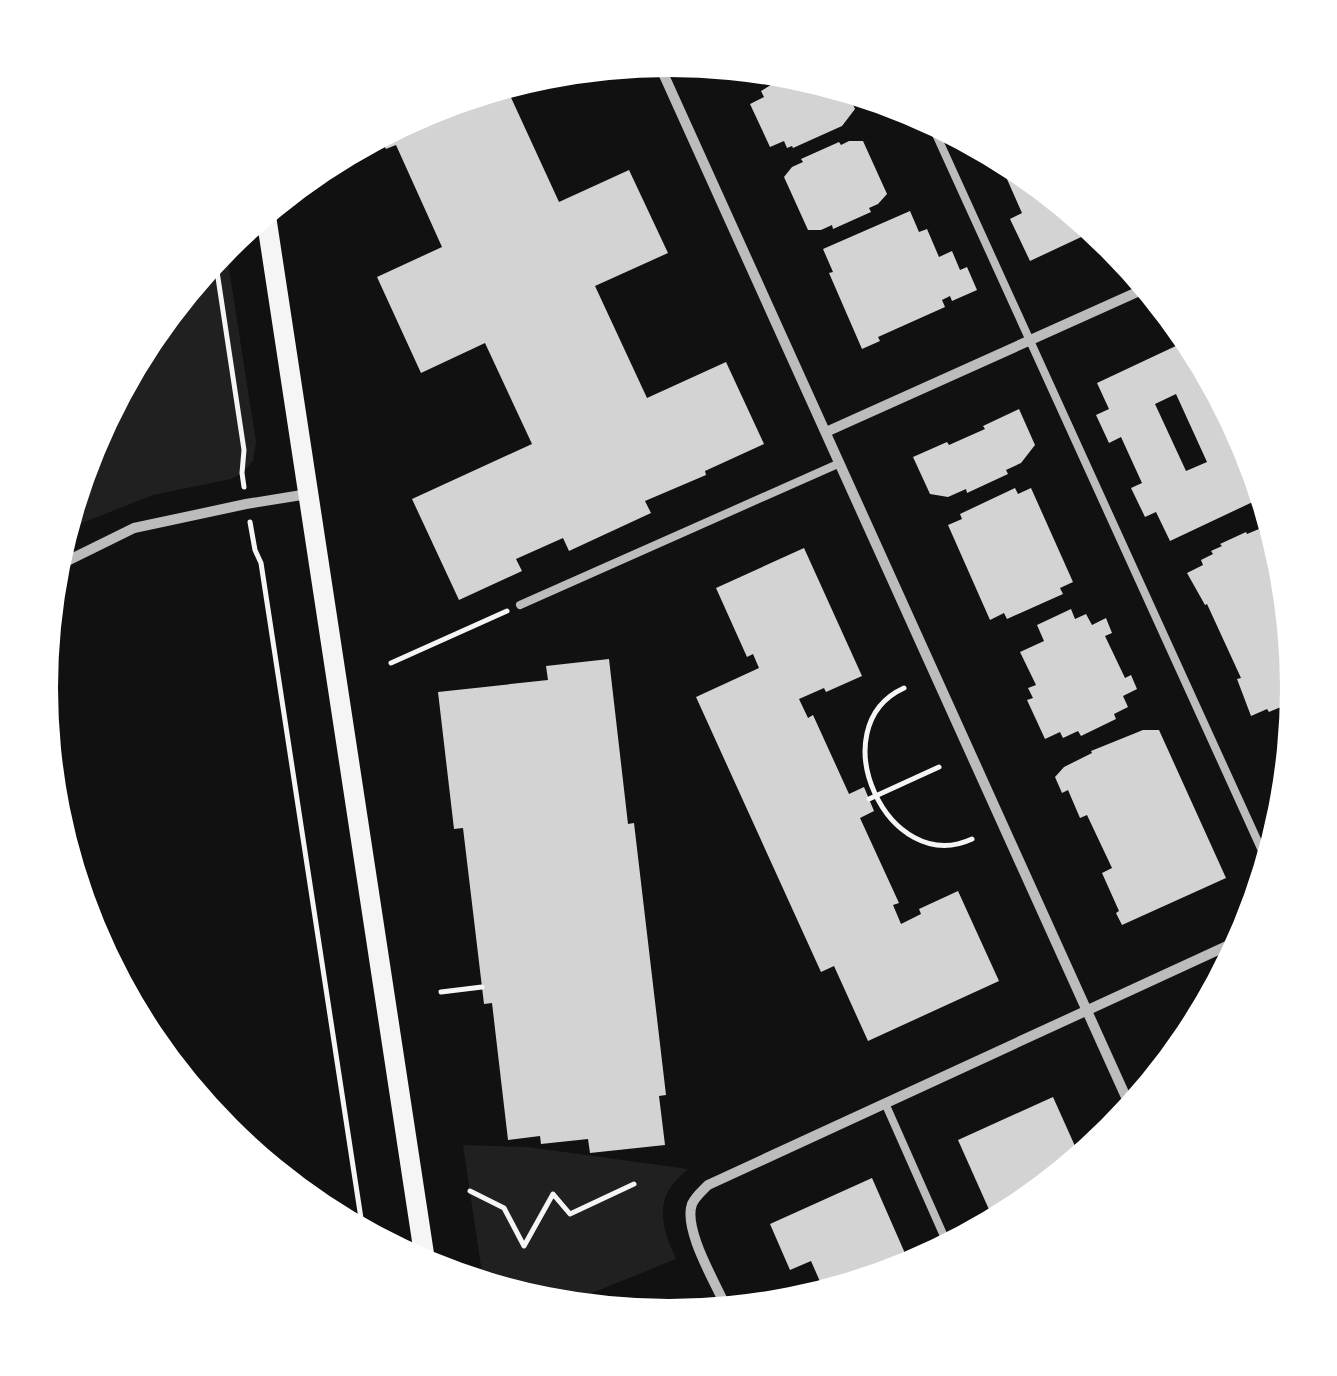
<svg xmlns="http://www.w3.org/2000/svg" width="1337" height="1376" font-family="'PT Sans Narrow',sans-serif">
	<style>
		.green { fill: #202020 }
		.building { fill: #d3d3d3; fill-rule: evenodd }
		.lines { fill: none; stroke-linecap: round; stroke-linejoin: round }
		.path { stroke: #f5f5f5; stroke-width: 5 }
		.service { stroke: #bcbcbc; stroke-width: 8 }
		.minor { stroke: #bcbcbc; stroke-width: 10 }
		.secondary { stroke: #f5f5f5; stroke-width: 20 }
	</style>
	<rect width="100%" height="100%" fill="#111"/>
	<g class="green">
		<path d="M225 243 256 442 253 461 242 473 231 479 153 495 72 527 88 447Z"/>
		<path d="M463 1145 528 1147 688 1169C653 1197 660 1223 676 1259L587 1295 573 1298 483 1280Z"/>
	</g>
	<g class="building">
		<path d="M777 81 849 95 855 109 842 126 793 148 792 146 787 148 784 141 770 147 750 104 764 97 761 91Z"/>
		<path d="M508 91 559 202 629 170 668 253 595 286 647 398 726 362 764 444 705 471 706 475 645 501 651 513 569 551 563 538 516 559 522 571 459 600 412 499 532 444 485 343 421 373 377 277 442 247 396 145 386 149 381 139 429 107Z"/>
		<path d="M849 141H863L887 194 878 204 869 208 871 212 833 229 832 225 821 230H808L784 177 792 167 803 162 801 159 839 142 841 145Z"/>
		<path d="M1003 170 1094 231 1030 261 1010 219 1022 213Z"/>
		<path d="M910 211 919 232 927 229 939 257 952 251 960 270 967 267 977 290 952 301 950 296 942 300 945 307 878 337 880 341 862 349 829 273 833 272 823 249Z"/>
		<path d="M1180 344 1244 440 1251 454 1259 499 1170 541 1156 512 1145 517 1131 488 1142 483 1121 437 1109 443 1096 415 1109 409 1097 383ZM1176 394 1207 462 1186 471 1155 404Z"/>
		<path d="M1019 409 1035 445 1021 463 1006 470 1008 474 967 493 966 489 948 497 930 494 913 457 947 442 949 445 985 429 983 426Z"/>
		<path d="M1015 488 1018 494 1031 488 1073 582 1060 588 1063 594 1007 619 1004 613 990 620 948 525 962 519 960 514Z"/>
		<path d="M1259 529 1260 533 1266 530 1297 688 1294 705 1282 710 1281 707 1269 712 1267 709 1251 716 1237 679 1241 678 1207 604 1205 605 1187 573 1203 565 1201 560 1213 554 1211 551 1222 546 1220 544 1246 532 1247 534Z"/>
		<path d="M804 548 862 676 826 692 824 688 799 699 808 718 813 715 849 794 864 787 874 811 860 818 899 903 893 905 901 924 921 914 919 909 958 891 999 981 868 1041 834 966 821 972 696 697 759 668 753 654 747 657 716 588Z"/>
		<path d="M1071 609 1075 619 1086 614 1092 625 1106 618 1112 633 1105 636 1125 678 1131 675 1137 689 1123 696 1128 707 1114 714 1116 719 1081 736 1078 731 1063 738 1060 732 1045 739 1027 700 1033 698 1028 688 1036 685 1020 652 1044 641 1037 625Z"/>
		<path d="M609 659 628 824 634 823 666 1095 659 1096 665 1145 590 1153 588 1139 541 1144 540 1136 508 1140 492 1003 484 1004 463 828 454 829 438 692 548 680 546 666Z"/>
		<path d="M1143 730H1159L1226 878 1122 925 1116 913 1119 911 1102 873 1112 868 1087 815 1080 818 1068 790 1062 793 1055 777 1064 767 1092 753 1091 751Z"/>
		<path d="M1053 1097 1079 1155 991 1214 958 1140Z"/>
		<path d="M872 1178 911 1267 822 1286 811 1261 790 1270 770 1224Z"/>
	</g>
	<g class="lines">
		<g class="path">
			<path d="M215 258 244 450 242 473 244 487"/>
			<path d="M250 522 255 550 261 563 362 1225"/>
			<path d="M391 663 507 611"/>
			<path d="M904 688C819 727 888 878 972 839"/>
			<path d="M869 799 939 767"/>
			<path d="M441 992 482 987"/>
			<path d="M470 1191 504 1208 524 1246 553 1194 570 1214 634 1184"/>
		</g>
		<g class="service">
			<path d="M930 121 1264 855"/>
			<path d="M520 605 840 463"/>
			<path d="M885 1103 947 1243"/>
		</g>
		<g class="minor">
			<path d="M658 62 1130 1106"/>
			<path d="M826 432 1144 289"/>
			<path d="M65 562 134 528 246 504 308 494"/>
			<path d="M725 1305C715 1282 683 1229 692 1204 695 1197 702 1191 708 1185L1242 939"/>
		</g>
		<path class="secondary" d="M266 216 426 1267"/>
	</g>
	<path d="M0 0H1337V1376H0ZM58 688a611 611 0 1 1 1222 0a611 611 0 1 1-1222 0Z" fill="#fff" fill-rule="evenodd"/>
</svg>
